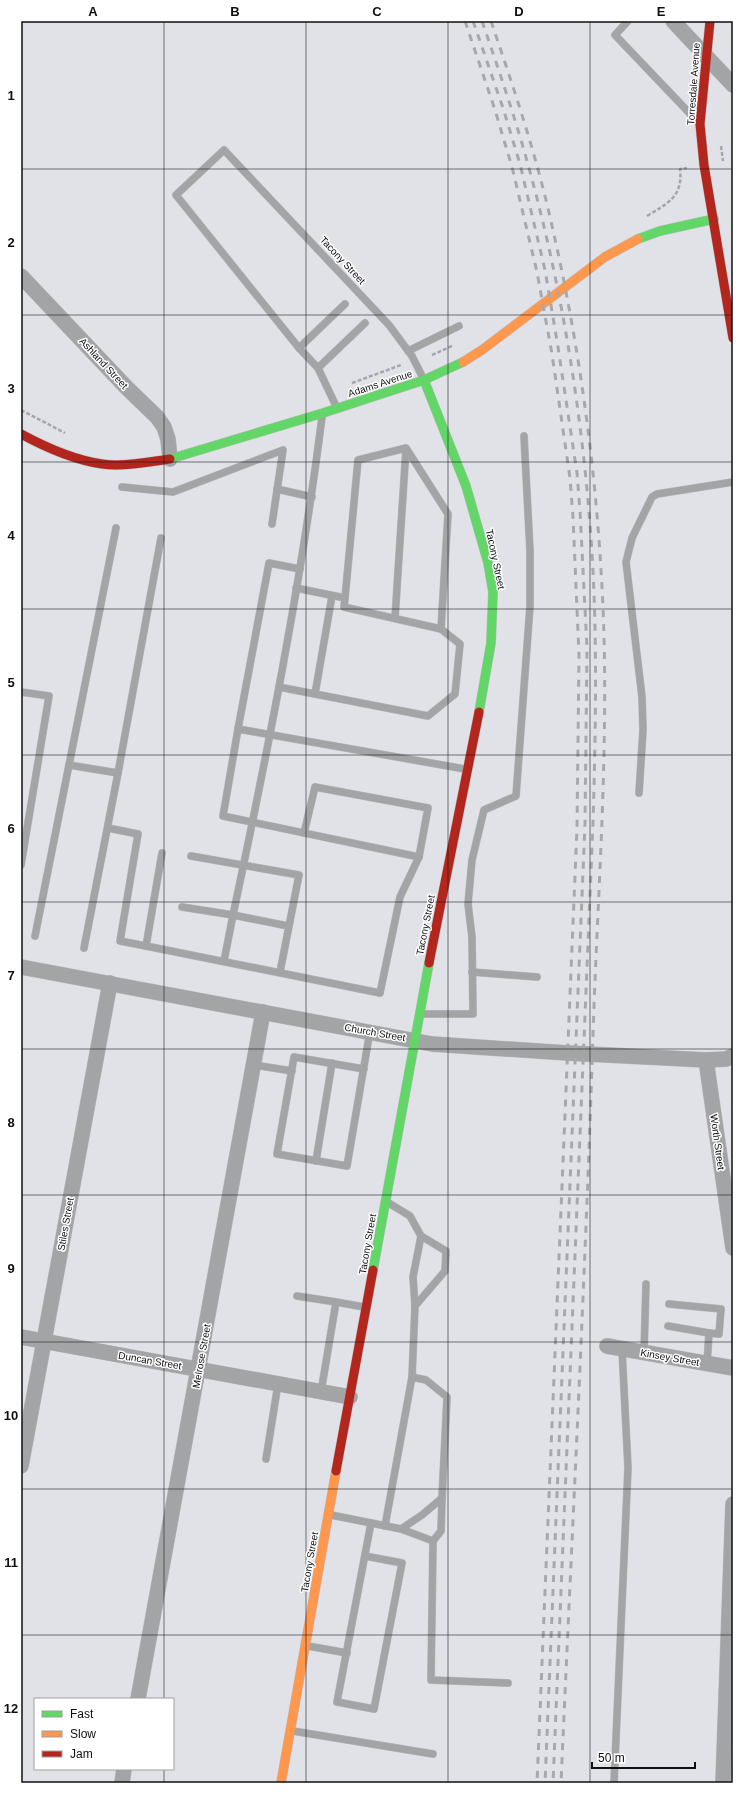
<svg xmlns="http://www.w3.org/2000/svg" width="754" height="1804" font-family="Arial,sans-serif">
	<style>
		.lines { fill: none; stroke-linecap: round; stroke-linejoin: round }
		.lane-casing { stroke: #bcbdc1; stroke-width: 8 }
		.street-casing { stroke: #bcbdc1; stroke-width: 16 }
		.fast-casing { stroke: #bcbdc1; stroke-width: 10 }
		.slow-casing { stroke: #bcbdc1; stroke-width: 10 }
		.jam-casing { stroke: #bcbdc1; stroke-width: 10 }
		.path { stroke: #a5a6a7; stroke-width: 2.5; stroke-dasharray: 4 2; stroke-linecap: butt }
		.lane { stroke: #a3a4a5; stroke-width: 7 }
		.street { stroke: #a3a4a5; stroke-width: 15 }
		.fast { stroke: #63d668; stroke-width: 9 }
		.slow { stroke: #ff974d; stroke-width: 9 }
		.jam { stroke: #b3261e; stroke-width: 9 }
		.rail { stroke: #a8a8ac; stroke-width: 3; stroke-dasharray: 7 7; stroke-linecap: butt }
		.grid { fill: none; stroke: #0f0f13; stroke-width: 1; stroke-opacity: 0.55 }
		.labels { text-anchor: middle; stroke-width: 3; stroke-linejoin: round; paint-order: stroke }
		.street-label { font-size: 10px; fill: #0f0f13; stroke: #fff }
		.neatline { fill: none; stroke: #0f0f13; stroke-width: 1.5 }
		.grid-label { font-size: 13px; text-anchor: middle; font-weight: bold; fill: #0f0f13 }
	</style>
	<rect width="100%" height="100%" fill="#e1e2e8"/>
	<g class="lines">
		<g class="lane-casing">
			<g id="lane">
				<path d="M628 21 615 35 697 121"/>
				<path d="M345 304 299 348 176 195 224 150 389 325 412 356 423 378"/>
				<path d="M299 348 318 368 336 406"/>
				<path d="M408 351 459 326"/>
				<path d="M318 368 365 323"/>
				<path d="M122 487 173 492 283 450 272 524"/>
				<path d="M277 489 312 497"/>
				<path d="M116 528 69 765 118 773"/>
				<path d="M300 569 269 563 238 729 465 769"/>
				<path d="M296 588 345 598 344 607 441 629 448 514 406 448 358 460 345 598"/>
				<path d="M332 596 315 694 428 716 455 694 460 644 441 629"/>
				<path d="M395 618 406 449"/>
				<path d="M279 687 315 694"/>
				<path d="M21 692 49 696 21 865"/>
				<path d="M639 793 643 730 642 697 626 562 632 538 652 497 657 494 733 482"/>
				<path d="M108 828 138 834 120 941 146 946"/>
				<path d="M304 833 315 787 428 808 419 857"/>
				<path d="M162 853 146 946 380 993 400 897 419 857 223 816 238 729"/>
				<path d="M191 856 299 875 280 972"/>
				<path d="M182 907 233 915C268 750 301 584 322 417"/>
				<path d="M35 936 69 765"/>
				<path d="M84 948 118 773 161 538"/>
				<path d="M224 961 233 915 288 926"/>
				<path d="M472 972 537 977"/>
				<path d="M421 1014H473L472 937 468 904 472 860 484 810 516 796 530 606V551L524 436"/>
				<path d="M254 1065 292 1071"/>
				<path d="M364 1069 294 1057 277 1154 347 1166 370 1031"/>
				<path d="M316 1161 332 1063"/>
				<path d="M387 1202 410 1216 421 1236 446 1251 445 1271 415 1306 412 1377 426 1380 447 1397 442 1498"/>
				<path d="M297 1296 336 1302"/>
				<path d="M669 1304 721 1309 719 1334 709 1333 707 1364"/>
				<path d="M415 1306 413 1277 421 1236"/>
				<path d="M668 1326 709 1333"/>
				<path d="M644 1353 646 1284"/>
				<path d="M321 1392 336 1302 364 1307"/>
				<path d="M266 1459 278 1384"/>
				<path d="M331 1515 401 1529 433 1541 441 1531 442 1498 422 1515 401 1529"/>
				<path d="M385 1526 412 1377"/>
				<path d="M433 1541 431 1680 508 1683"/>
				<path d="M365 1556 402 1563 374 1709 337 1702 371 1523"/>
				<path d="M308 1646 347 1653"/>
				<path d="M293 1731 433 1754"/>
				<path d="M614 1783 628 1468 622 1349"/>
			</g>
		</g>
		<g class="street-casing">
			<g id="street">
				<path d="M673 21 733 85"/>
				<path d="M21 276 126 387 157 417 164 427 168 439 170 459"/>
				<path d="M21 967 432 1044 568 1053 706 1060 726 1059 733 1056"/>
				<path d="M706 1060 733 1248"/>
				<path d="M21 1337 350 1397"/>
				<path d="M607 1346 733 1368"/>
				<path d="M21 1466 110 983"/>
				<path d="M138 1699 263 1012"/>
				<path d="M122 1783 124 1769"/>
				<path d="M723 1783 733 1504"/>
			</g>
		</g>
		<g class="fast-casing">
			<g id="fast">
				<path d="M638 239 660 231 714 219"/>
				<path d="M424 380 466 486 488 563 493 592 491 643 479 712"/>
				<path d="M170 459 323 413 424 380 463 362"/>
				<path d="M373 1270 429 963"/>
			</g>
		</g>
		<g class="slow-casing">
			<g id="slow">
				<path d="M463 362 482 350 605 257 638 239"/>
				<path d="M281 1783 336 1471"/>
			</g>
		</g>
		<g class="jam-casing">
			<g id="jam">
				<path d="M710 21 700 124 704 165 733 338"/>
				<path d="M21 434C45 447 74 460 102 464 124 467 148 462 170 459"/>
				<path d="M429 963 479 712"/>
				<path d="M336 1471 373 1270"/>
			</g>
		</g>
		<g class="path">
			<path d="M721 146 723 161"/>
			<path d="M647 216C668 203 683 197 680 169L687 168"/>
			<path d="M432 355 454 345"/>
			<path d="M352 383 401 365"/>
			<path d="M21 410 65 433"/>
		</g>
		<use href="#lane" class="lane"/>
		<use href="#street" class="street"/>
		<use href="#fast" class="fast"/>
		<use href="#slow" class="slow"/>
		<use href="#jam" class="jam"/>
		<g class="rail">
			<path d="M465 21 495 110 512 167 537 272 552 354 570 478 573 517 579 655 577 828 537 1783"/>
			<path d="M473 21 503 108 520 164 545 270 558 347 577 473 580 511 587 648 585 824 545 1783"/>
			<path d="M482 21C498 68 514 114 527 161 559 275 579 394 589 512 598 615 596 720 593 823L553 1783"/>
			<path d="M491 21C513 86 535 151 550 217 577 333 594 452 601 570 611 725 598 880 593 1034 585 1284 572 1533 561 1783"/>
		</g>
	</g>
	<path class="grid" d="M164 21V1699M306 21V1783M448 21V1783M590 21V1783M21 169H733M21 315H733M21 462H733M21 609H733M21 755H733M21 902H733M21 1049H733M21 1195H733M21 1342H733M21 1489H733M21 1635H733M164 1769V1783"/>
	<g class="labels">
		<g class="street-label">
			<text transform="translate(693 84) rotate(-86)" y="4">Torresdale Avenue</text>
			<text transform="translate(343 260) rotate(47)" y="4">Tacony Street</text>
			<text transform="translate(104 363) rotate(47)" y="4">Ashland Street</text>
			<text transform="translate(380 383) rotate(-18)" y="4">Adams Avenue</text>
			<text transform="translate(496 559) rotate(78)" y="4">Tacony Street</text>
			<text transform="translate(425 925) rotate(-79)" y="4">Tacony Street</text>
			<text transform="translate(375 1032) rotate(10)" y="4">Church Street</text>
			<text transform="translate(718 1142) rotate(82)" y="4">Worth Street</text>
			<text transform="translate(65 1224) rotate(-80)" y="4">Stiles Street</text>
			<text transform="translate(367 1244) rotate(-80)" y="4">Tacony Street</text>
			<text transform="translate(201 1356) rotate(-80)" y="4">Melrose Street</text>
			<text transform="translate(670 1357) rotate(10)" y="4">Kinsey Street</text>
			<text transform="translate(150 1360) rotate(10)" y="4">Duncan Street</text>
			<text transform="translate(309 1562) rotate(-80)" y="4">Tacony Street</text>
		</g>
	</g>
	<rect width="754" height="1804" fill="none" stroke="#ffffff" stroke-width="44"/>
	<rect x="34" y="1698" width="140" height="72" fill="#ffffff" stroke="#9f9fa1"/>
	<rect x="42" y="1711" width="20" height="6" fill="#63d668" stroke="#9f9fa1"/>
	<text x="70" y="1718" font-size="12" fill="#0f0f13">Fast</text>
	<rect x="42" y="1731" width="20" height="6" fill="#ff974d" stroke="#9f9fa1"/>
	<text x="70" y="1738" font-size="12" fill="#0f0f13">Slow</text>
	<rect x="42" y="1751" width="20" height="6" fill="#b3261e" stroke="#9f9fa1"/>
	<text x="70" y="1758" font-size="12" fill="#0f0f13">Jam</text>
	<path d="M592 1762v6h103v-6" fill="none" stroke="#0f0f13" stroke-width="2"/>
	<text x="598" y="1762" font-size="12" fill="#0f0f13" stroke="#ffffff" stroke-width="3" paint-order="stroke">50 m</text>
	<rect x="22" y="22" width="710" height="1760" class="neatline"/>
	<g class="grid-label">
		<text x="93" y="16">A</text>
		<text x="235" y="16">B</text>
		<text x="377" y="16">C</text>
		<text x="519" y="16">D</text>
		<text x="661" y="16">E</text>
		<text x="11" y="100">1</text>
		<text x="11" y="247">2</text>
		<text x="11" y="393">3</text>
		<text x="11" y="540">4</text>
		<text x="11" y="687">5</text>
		<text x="11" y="833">6</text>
		<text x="11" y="980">7</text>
		<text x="11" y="1127">8</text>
		<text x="11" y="1273">9</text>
		<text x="11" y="1420">10</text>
		<text x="11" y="1567">11</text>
		<text x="11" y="1713">12</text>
	</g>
</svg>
